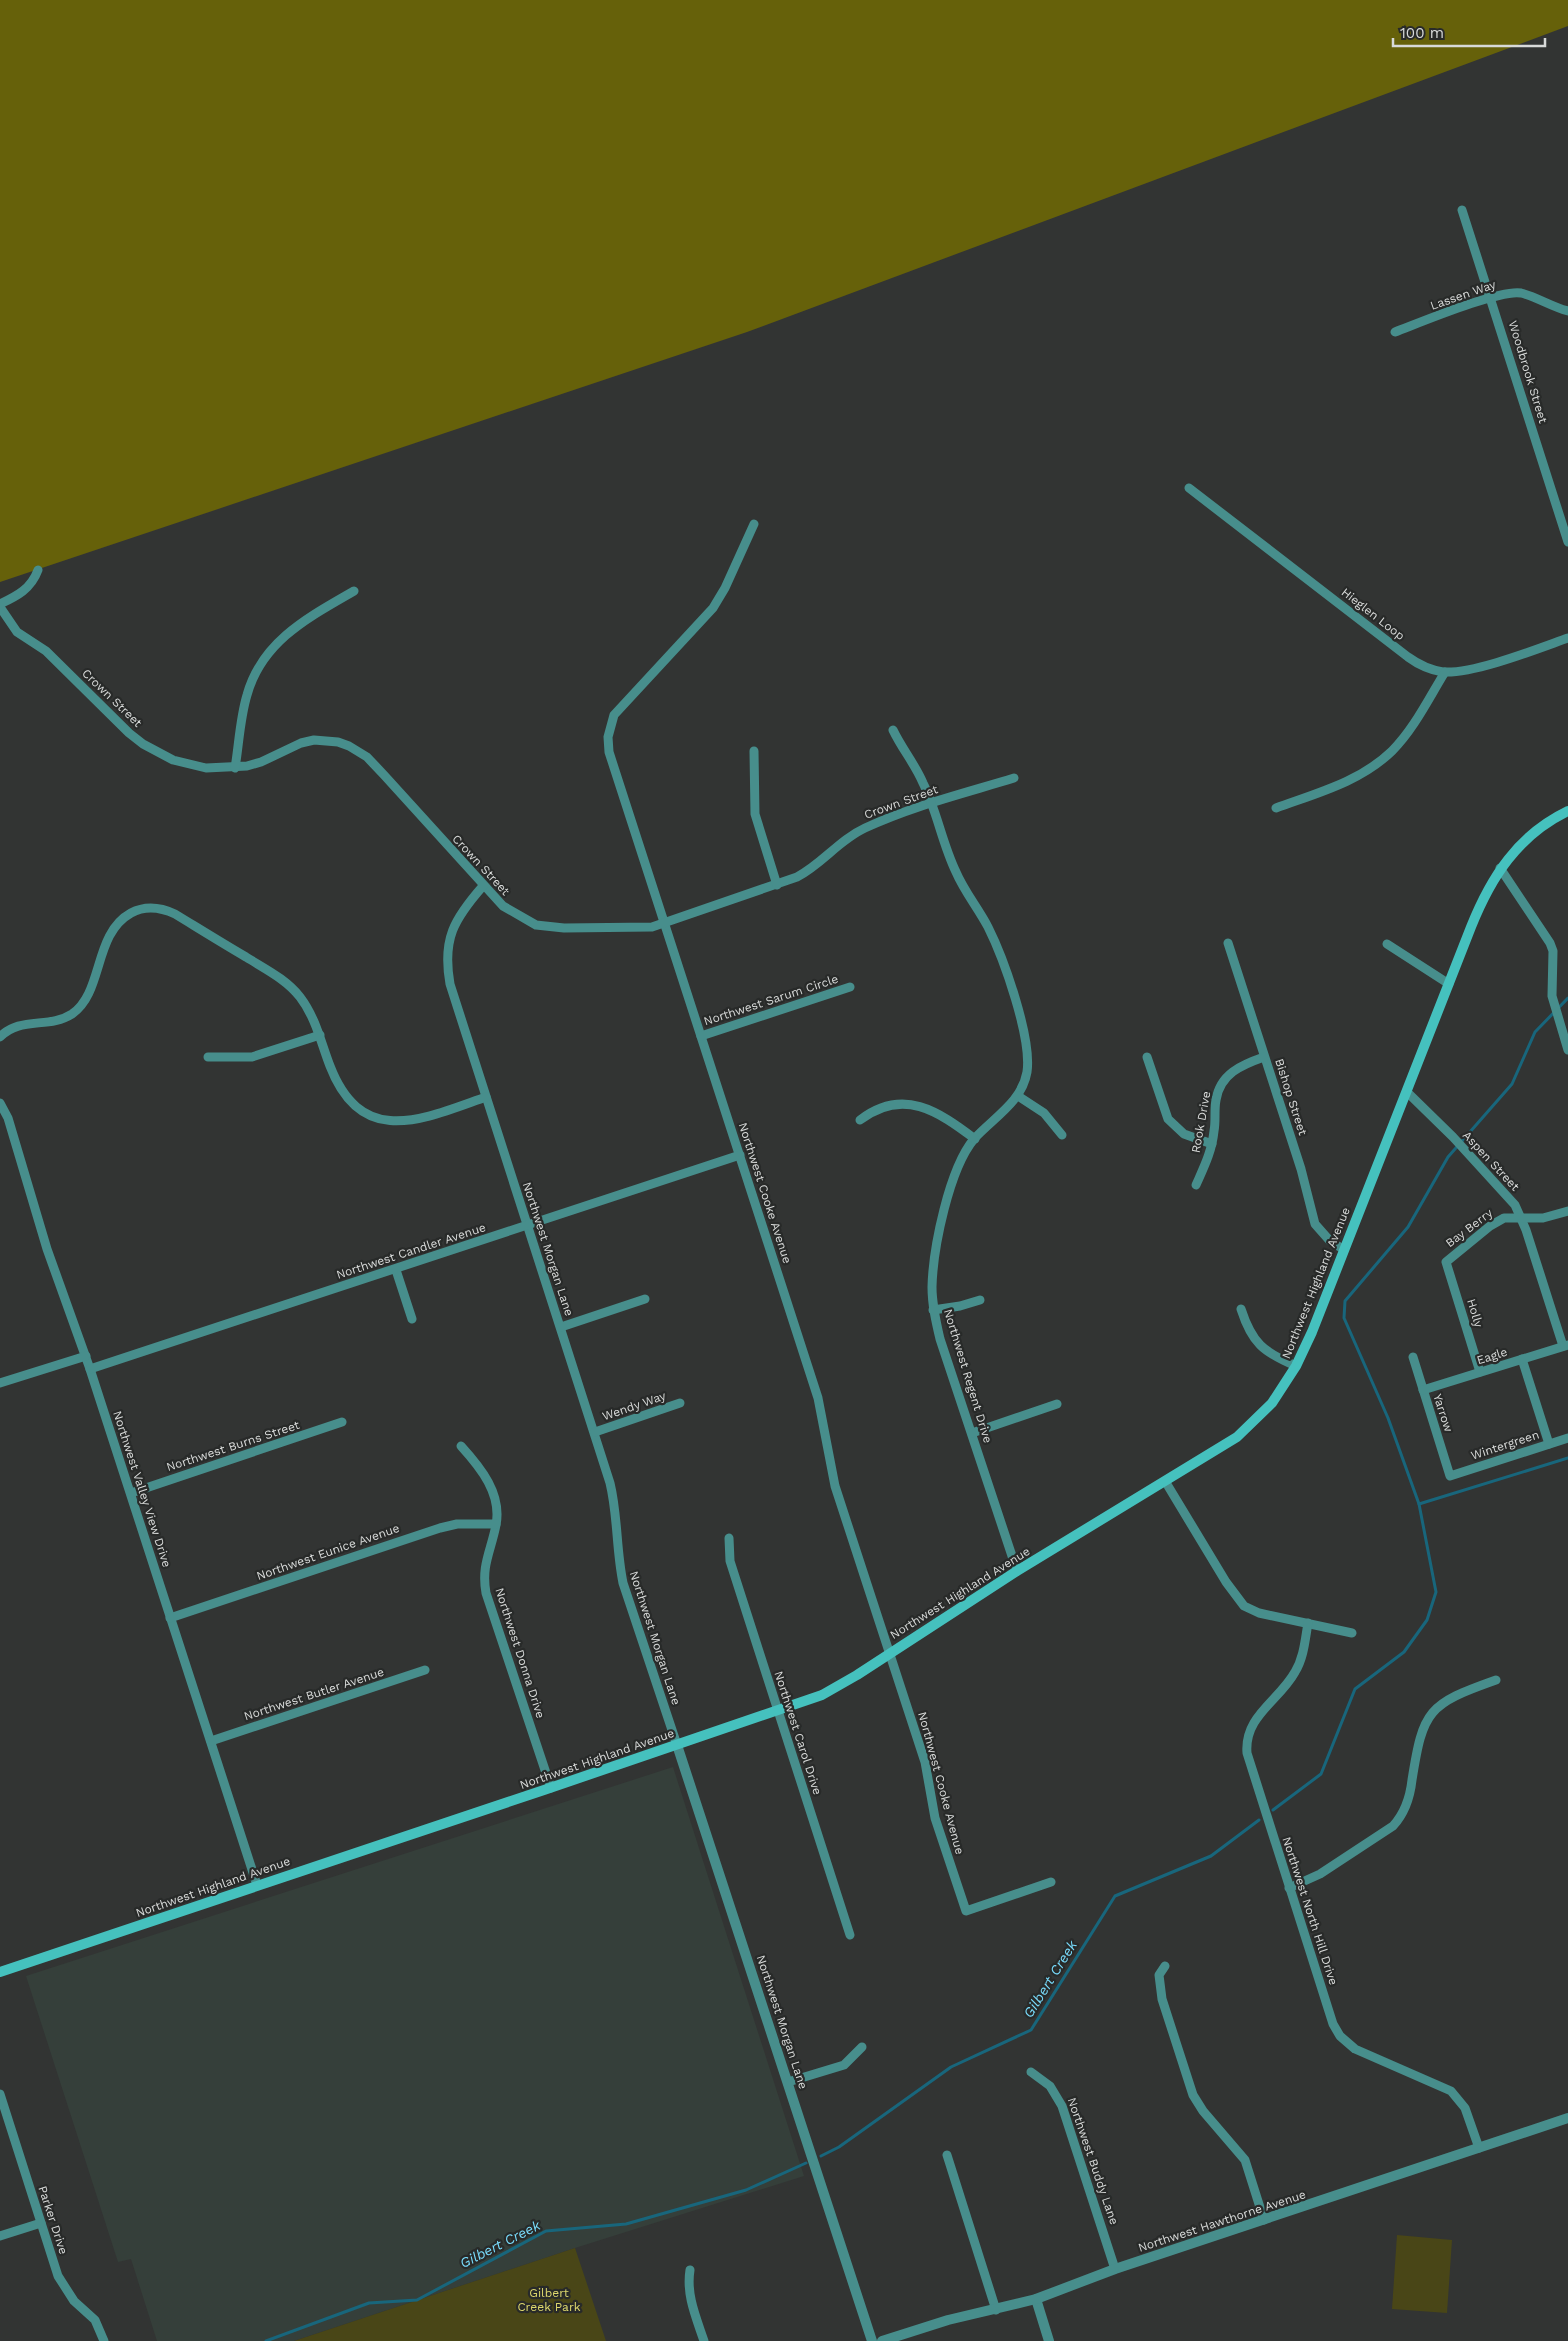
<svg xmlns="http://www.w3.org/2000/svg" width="1568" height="2341" font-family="'Work Sans',sans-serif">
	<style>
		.built { fill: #353f3a }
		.green { fill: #494617 }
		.forest { fill: #66610a }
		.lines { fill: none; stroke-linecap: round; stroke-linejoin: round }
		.stream { stroke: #18667c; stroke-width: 3 }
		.minor { stroke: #478e8c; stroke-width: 9 }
		.tertiary { stroke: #478e8c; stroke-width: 10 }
		.secondary { stroke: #45c1be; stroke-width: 10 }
		.labels { text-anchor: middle; stroke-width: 4.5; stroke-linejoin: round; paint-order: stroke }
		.street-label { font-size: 12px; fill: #d8dad9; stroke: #282a29 }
		.park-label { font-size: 12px; fill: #ded86d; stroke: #282a29 }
		.water-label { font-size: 14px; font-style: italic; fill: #79dcfc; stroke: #282a29 }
	</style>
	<rect width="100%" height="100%" fill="#323433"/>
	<path class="built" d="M673 1767 804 2176 575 2248 294 2341H157L131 2259 118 2262 26 1976Z"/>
	<g class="green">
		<path d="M1397 2235 1452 2240 1447 2313 1392 2309Z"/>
		<path d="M575 2248 606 2341H294Z"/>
	</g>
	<path class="forest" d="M0 0H1568V26L747 332 0 582Z"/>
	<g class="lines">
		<g class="stream">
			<path d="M1419 1504 1568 1458"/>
			<path d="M1273 1810 1321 1774 1355 1689 1404 1652 1427 1620 1436 1592 1419 1504 1388 1418 1344 1318 1345 1301 1408 1227 1448 1157 1512 1084 1535 1032 1568 998"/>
			<path d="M821 2156 839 2147 951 2067 1031 2030 1115 1896 1211 1856 1259 1820"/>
			<path d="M266 2341 369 2303 417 2300 546 2231 626 2224 746 2190 806 2163"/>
		</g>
		<g class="minor">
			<path d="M1462 210 1568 542"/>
			<path d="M1395 332C1419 323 1500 289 1521 293 1537 297 1552 307 1568 311"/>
			<path d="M1189 488 1408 657C1419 665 1430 670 1443 672 1474 674 1537 649 1568 638"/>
			<path d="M754 524 725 588 713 608 614 715 608 737 609 752 818 1398 835 1486 925 1762 935 1818 966 1911 1051 1882"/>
			<path d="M0 604C17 596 31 589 38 570"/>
			<path d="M0 607 17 632 46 651 129 733 143 744 173 760 206 768 247 766 261 762 301 743 314 740 338 742 349 746 367 757 384 775 503 906 536 925 564 928 652 927 797 877C822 864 839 840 865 828 912 806 965 793 1014 778"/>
			<path d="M893 730C902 749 915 764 923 783 937 811 942 843 956 872 964 891 978 908 988 927 1004 959 1032 1038 1027 1072 1022 1102 993 1118 974 1139 949 1169 933 1248 932 1287 932 1305 936 1322 940 1339L1017 1571"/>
			<path d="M754 751 755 814 777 885"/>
			<path d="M235 768C239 744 240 718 247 695 262 641 309 617 354 591"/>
			<path d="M1276 808C1317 793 1360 782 1392 751 1414 729 1429 698 1445 672"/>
			<path d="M1500 868 1550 943 1553 951 1552 996 1568 1050"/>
			<path d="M483 886C454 919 442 939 450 984L610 1483C618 1516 616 1549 623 1583L677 1745"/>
			<path d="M1228 943 1301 1169 1315 1224 1330 1241 1343 1249"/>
			<path d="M1387 944 1449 984"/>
			<path d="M701 1036 850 987"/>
			<path d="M0 1037C20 1016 49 1029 72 1014 104 992 93 934 131 913 146 905 160 907 175 914 198 928 222 943 246 957 265 969 286 979 300 997 316 1018 321 1043 330 1066 362 1149 423 1119 486 1097"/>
			<path d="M208 1057H252L320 1035"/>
			<path d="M1147 1057 1168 1119 1184 1134 1212 1144"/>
			<path d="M1407 1092 1453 1137 1515 1205 1526 1230 1563 1346"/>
			<path d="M1018 1096 1044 1113 1062 1135"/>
			<path d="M0 1103 8 1118 47 1249 90 1369 257 1885"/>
			<path d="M860 1120C903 1087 938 1111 975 1139"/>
			<path d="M1196 1185C1204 1167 1212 1151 1214 1131 1216 1121 1214 1110 1216 1100 1220 1074 1241 1065 1264 1057"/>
			<path d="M396 1270 412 1319"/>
			<path d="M1241 1309C1252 1343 1263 1352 1296 1366"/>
			<path d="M933 1310 960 1306 980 1300"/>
			<path d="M561 1327 645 1299"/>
			<path d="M1413 1357 1450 1476 1568 1438"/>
			<path d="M1522 1359 1549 1444"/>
			<path d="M90 1369 740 1155"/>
			<path d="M1480 1372 1446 1262 1490 1226 1504 1218H1543L1568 1211"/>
			<path d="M0 1383 86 1356"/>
			<path d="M1423 1390 1568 1345"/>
			<path d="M595 1432 680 1403"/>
			<path d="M972 1433 1057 1404"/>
			<path d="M461 1446C481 1468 502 1494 496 1525 491 1551 481 1565 486 1593L551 1788"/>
			<path d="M1165 1481 1226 1582 1244 1606 1259 1613 1352 1633"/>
			<path d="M131 1493 342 1422"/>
			<path d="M729 1538 730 1561 850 1935"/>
			<path d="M170 1618 440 1528 457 1524H496"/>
			<path d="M1308 1623C1305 1640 1304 1657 1295 1672 1279 1701 1244 1716 1247 1753L1333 2024 1340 2036 1355 2049 1451 2091 1465 2108 1479 2148"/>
			<path d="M211 1741 425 1670"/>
			<path d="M1289 1888 1320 1874 1393 1826C1405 1813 1410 1798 1412 1780 1423 1710 1428 1704 1496 1680"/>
			<path d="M1165 1966 1159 1975 1162 1999 1193 2095 1203 2111 1245 2160 1264 2220"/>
			<path d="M1031 2072 1050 2086 1062 2106 1115 2269"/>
			<path d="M788 2082 844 2065 862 2047"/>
			<path d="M0 2094 58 2276 74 2301 95 2320 104 2341"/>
			<path d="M947 2155 996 2310"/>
			<path d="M0 2236 41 2223"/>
			<path d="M690 2270C686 2295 696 2317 704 2341"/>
		</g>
		<g class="tertiary">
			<path d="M677 1745 872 2341"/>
			<path d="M1036 2299 1049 2341"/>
			<path d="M882 2341 948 2320 1036 2299 1115 2269 1568 2118"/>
		</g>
		<path class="secondary" d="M0 1972 544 1790 822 1695 857 1675 1017 1571 1237 1437 1272 1403 1296 1366 1312 1332 1471 927C1491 877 1518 835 1568 811"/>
	</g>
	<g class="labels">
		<g class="street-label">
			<text transform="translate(1463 295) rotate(-19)" y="4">Lassen Way</text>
			<text transform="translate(1528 372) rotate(73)" y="4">Woodbrook Street</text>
			<text transform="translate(1373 614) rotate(38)" y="4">Hieglen Loop</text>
			<text transform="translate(112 698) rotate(44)" y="4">Crown Street</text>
			<text transform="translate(901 802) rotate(-20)" y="4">Crown Street</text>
			<text transform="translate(481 865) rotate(47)" y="4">Crown Street</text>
			<text transform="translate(771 1000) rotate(-18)" y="4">Northwest Sarum Circle</text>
			<text transform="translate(1291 1097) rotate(72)" y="4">Bishop Street</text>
			<text transform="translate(1201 1122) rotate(-80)" y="4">Rook Drive</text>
			<text transform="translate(1491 1161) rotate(47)" y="4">Aspen Street</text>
			<text transform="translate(765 1193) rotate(72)" y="4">Northwest Cooke Avenue</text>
			<text transform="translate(1469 1228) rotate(-37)" y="4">Bay Berry</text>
			<text transform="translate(548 1249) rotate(72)" y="4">Northwest Morgan Lane</text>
			<text transform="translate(411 1251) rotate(-18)" y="4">Northwest Candler Avenue</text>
			<text transform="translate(1316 1283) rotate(-68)" y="4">Northwest Highland Avenue</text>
			<text transform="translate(1475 1313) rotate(73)" y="4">Holly</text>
			<text transform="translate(1492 1356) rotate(-17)" y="4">Eagle</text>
			<text transform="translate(968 1376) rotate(73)" y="4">Northwest Regent Drive</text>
			<text transform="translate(634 1406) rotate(-19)" y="4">Wendy Way</text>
			<text transform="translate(1443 1413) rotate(72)" y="4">Yarrow</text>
			<text transform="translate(1505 1445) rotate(-18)" y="4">Wintergreen</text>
			<text transform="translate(233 1446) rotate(-18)" y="4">Northwest Burns Street</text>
			<text transform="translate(142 1489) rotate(72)" y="4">Northwest Valley View Drive</text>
			<text transform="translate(328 1552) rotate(-19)" y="4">Northwest Eunice Avenue</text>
			<text transform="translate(960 1593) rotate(-32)" y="4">Northwest Highland Avenue</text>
			<text transform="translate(655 1638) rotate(72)" y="4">Northwest Morgan Lane</text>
			<text transform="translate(520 1653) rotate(72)" y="4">Northwest Donna Drive</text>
			<text transform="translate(314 1694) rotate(-18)" y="4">Northwest Butler Avenue</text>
			<text transform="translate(798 1733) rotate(72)" y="4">Northwest Carol Drive</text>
			<text transform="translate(597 1759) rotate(-19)" y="4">Northwest Highland Avenue</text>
			<text transform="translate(941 1783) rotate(75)" y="4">Northwest Cooke Avenue</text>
			<text transform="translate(213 1887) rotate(-19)" y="4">Northwest Highland Avenue</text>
			<text transform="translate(1310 1911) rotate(72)" y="4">Northwest North Hill Drive</text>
			<text transform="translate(782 2022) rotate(72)" y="4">Northwest Morgan Lane</text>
			<text transform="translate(1093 2161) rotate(71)" y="4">Northwest Buddy Lane</text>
			<text transform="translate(53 2220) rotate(72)" y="4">Parker Drive</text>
			<text transform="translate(1222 2221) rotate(-18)" y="4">Northwest Hawthorne Avenue</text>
		</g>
		<g class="park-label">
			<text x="549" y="2297">Gilbert<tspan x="549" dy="14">Creek Park</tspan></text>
		</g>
		<g class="water-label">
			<text transform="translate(1050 1979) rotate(-58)" y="5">Gilbert Creek</text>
			<text transform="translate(500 2244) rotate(-27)" y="5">Gilbert Creek</text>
		</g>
	</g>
	<path d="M1393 38v8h152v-8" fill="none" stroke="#d8dad9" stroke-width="2.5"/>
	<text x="1400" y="38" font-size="15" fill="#d8dad9" stroke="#282a29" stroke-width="4" paint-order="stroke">100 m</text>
</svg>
